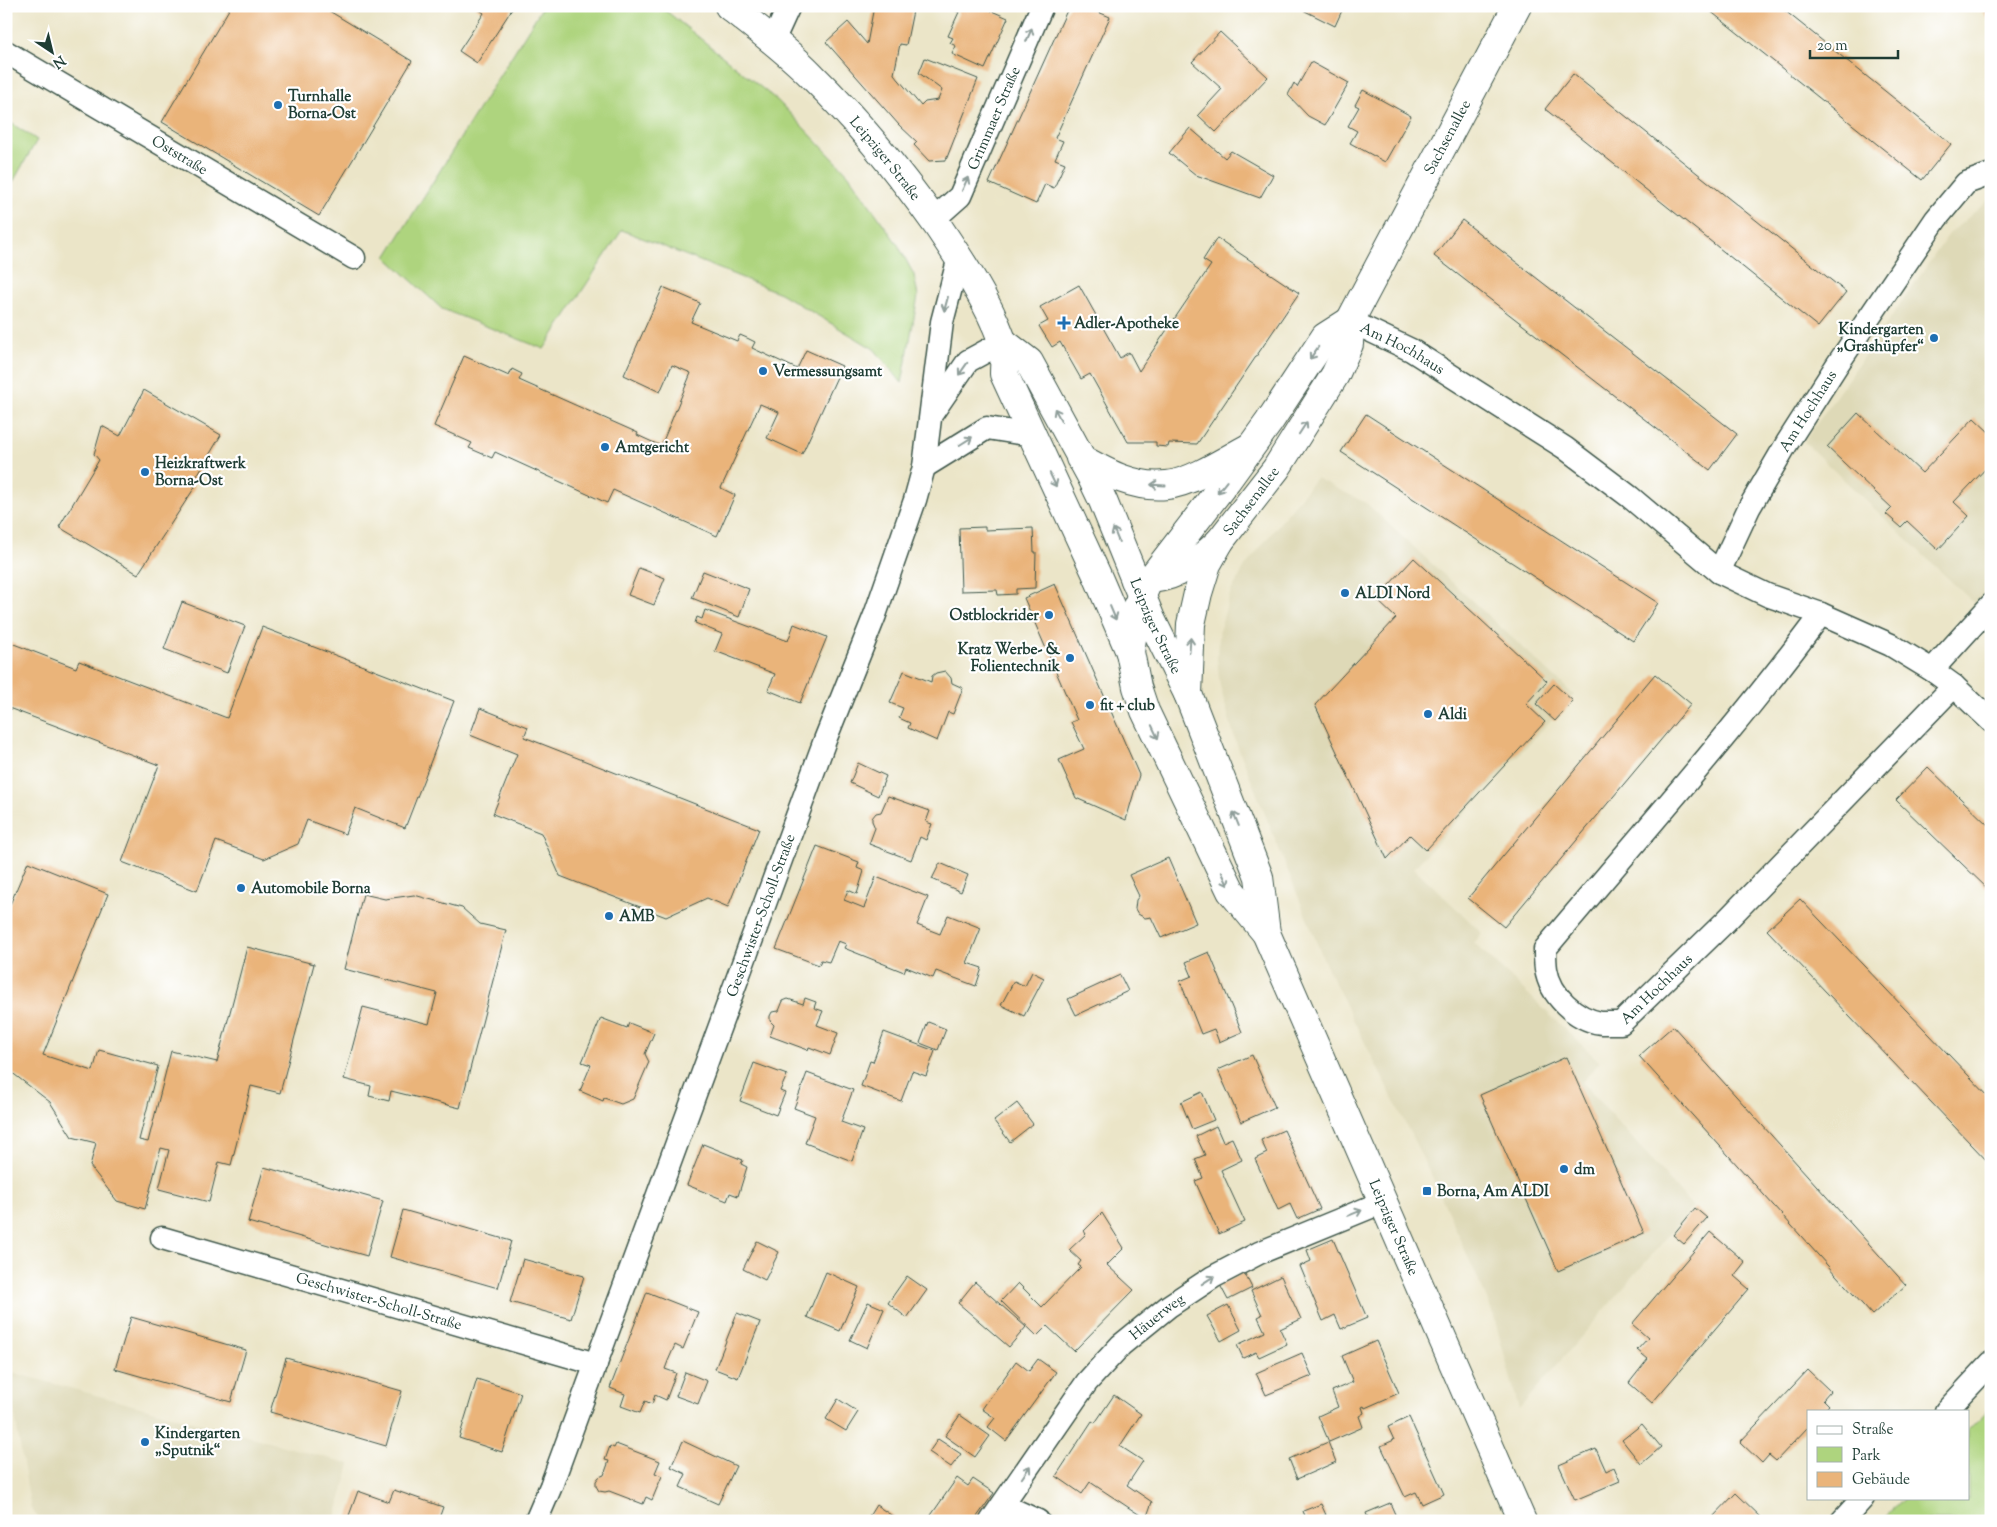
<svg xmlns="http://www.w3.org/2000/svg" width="1997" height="1527" font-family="'Sorts Mill Goudy',serif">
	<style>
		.built { fill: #ded9b7 }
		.green { fill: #aed47e; stroke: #668859 }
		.building { fill: #eab47a }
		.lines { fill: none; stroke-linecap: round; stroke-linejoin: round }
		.street-casing { stroke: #3e564a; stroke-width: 25 }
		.secondary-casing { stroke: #3e564a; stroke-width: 30 }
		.primary-casing { stroke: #3e564a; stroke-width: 30 }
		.street { stroke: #fff; stroke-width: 22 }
		.secondary { stroke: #fff; stroke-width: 28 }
		.primary { stroke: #fff; stroke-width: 28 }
		.oneway { stroke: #8f9e9a }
		.poi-dot { fill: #1f6fb2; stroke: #fff; stroke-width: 2 }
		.labels { text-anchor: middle; stroke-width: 4.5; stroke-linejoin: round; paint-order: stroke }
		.poi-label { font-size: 15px; font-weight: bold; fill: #1f3d34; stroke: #fff; text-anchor: start }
		.street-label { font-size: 15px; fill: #1f3d34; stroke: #fff }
	</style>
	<rect width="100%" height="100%" fill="#fff"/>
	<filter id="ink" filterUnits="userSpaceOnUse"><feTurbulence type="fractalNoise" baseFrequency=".02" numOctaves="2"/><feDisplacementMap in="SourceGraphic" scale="10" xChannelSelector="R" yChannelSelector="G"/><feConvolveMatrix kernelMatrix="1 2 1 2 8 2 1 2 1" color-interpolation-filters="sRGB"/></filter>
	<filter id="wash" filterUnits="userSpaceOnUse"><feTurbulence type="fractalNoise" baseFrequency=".0096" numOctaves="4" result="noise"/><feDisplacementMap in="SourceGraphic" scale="20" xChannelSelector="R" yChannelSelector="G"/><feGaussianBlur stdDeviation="1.12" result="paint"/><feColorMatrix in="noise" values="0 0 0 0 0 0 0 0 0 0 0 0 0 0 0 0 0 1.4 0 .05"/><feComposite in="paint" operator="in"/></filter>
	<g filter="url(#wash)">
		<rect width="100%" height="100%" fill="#ebe5c8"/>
		<g class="built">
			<path d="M1991 198V587L1975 604 1804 442 1949 234Z"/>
			<path d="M1316 478 1366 503 1574 695 1414 868 1482 933 1474 943 1600 1062 1582 1082 1693 1207 1519 1409 1493 1313 1436 1185 1325 963 1235 740 1220 686 1217 659 1220 628 1231 591 1246 565Z"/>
			<path d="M7 1371 350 1464 335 1521H41L31 1509Z"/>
		</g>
		<g class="green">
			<path d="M543 6H660L778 101 848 174 898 245 914 275 918 296 902 383 874 349 780 293 622 230 544 349 442 309 386 257Z"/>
			<path d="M6 120 37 140 6 194Z"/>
			<path d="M1991 1407V1521H1882L1904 1498H1968V1430Z"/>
		</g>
		<g id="blocks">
			<g class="building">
				<path d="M231 6H321L412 61 319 216 162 122Z"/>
				<path d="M474 6H514L477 63 459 51 484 13Z"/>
				<path d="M874 6H914L906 45 900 44 894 74 921 106 925 102 938 100 942 90 919 73 925 58 978 79 946 160 929 161 914 145 917 142 899 125 826 42 848 22 867 44Z"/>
				<path d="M944 6H980L1008 18 985 69 952 54 956 46 950 43 953 38 948 36 959 12Z"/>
				<path d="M1069 6H1084L1110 17 1055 138 1063 141 1055 159 1065 163 1054 188 1045 184 1036 204 989 183Z"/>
				<path d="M1305 6H1344L1335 26 1303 10Z"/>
				<path d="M1704 6H1779L1951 144 1922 180Z"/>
				<path d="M1979 6H1991V24Z"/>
				<path d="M1220 32 1268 77 1216 132 1198 115 1222 89 1192 62Z"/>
				<path d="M1311 62 1349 83 1325 125 1308 116 1288 95 1294 83 1297 87Z"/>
				<path d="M1573 74 1846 292 1818 327 1545 109Z"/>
				<path d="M1363 90 1411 116 1385 162 1350 143 1357 131 1348 126 1359 107 1355 105Z"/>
				<path d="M1190 128 1225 158 1231 151 1273 175 1260 198 1196 175 1169 153Z"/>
				<path d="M1462 220 1737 434 1710 470 1434 256Z"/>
				<path d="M1217 238 1299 293 1197 444 1169 443 1168 447 1156 446V442H1128L1090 374 1081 379 1060 342 1052 347 1039 326 1048 321 1040 307 1079 285 1120 358 1129 352 1139 371 1211 265 1203 260Z"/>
				<path d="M663 287 700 303 691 322 737 341 740 335 747 338 755 342 752 348 797 369 806 350 842 366 802 454 767 438 779 412 760 404 721 488 735 495 717 536 613 490 607 503 495 452 492 458 469 448 472 443 434 426 464 356 509 376 512 369 522 374 519 380 638 433 637 435 661 446 691 373 672 365 660 392 624 375Z"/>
				<path d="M144 390 221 435 192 484 195 487 138 574 59 527 99 460 94 454 102 426 120 436Z"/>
				<path d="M1858 413 1922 473 1974 418 1991 434V463L1954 502 1969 516 1938 550 1907 521 1901 527 1886 514 1892 508 1827 447Z"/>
				<path d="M1366 414 1658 603 1633 641 1341 452Z"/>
				<path d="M985 527V530L1033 528 1034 552H1036L1035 588 1016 589V594L998 595 997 590 961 591 959 528Z"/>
				<path d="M1414 558 1547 681 1526 704 1545 722 1426 850 1410 835 1387 859 1315 705 1396 618 1376 599Z"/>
				<path d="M639 568 665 578 654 605 628 595Z"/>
				<path d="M703 571 749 589 739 617 692 598Z"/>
				<path d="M1055 584 1139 775 1126 820 1076 798 1059 760 1084 749 1071 722 1077 720 1024 598Z"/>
				<path d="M182 602 245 626 227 673 164 649Z"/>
				<path d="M705 610 788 641 794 624 827 637 800 703 768 690 775 674 715 651 722 634 695 623 697 617 702 619Z"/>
				<path d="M262 627 454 701 405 828 355 808 345 834 307 820 298 844 264 859 216 841 197 891 122 862 159 765 6 707V641L76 668 79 661 227 718Z"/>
				<path d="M904 671 931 682 932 676 936 673 945 671 951 678 952 683 963 688 953 714 948 712 937 741 908 728 910 723 899 718 903 708 890 703Z"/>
				<path d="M1655 674 1691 704 1504 927 1468 898Z"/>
				<path d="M1554 684 1573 701 1555 721 1536 704Z"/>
				<path d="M480 708 528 727 524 737 759 829 728 907 707 898 666 917 560 876 541 833 493 814 517 754 470 735Z"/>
				<path d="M858 763 886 776 878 796 850 783Z"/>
				<path d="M1928 767 1991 828V892L1896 800Z"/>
				<path d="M888 796 930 811 926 822 932 824 926 840 920 837 911 860 869 844 875 828 872 821V818L876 813 881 812Z"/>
				<path d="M817 846 859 862 857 868 864 871 857 894 848 890 844 900 864 908 876 877 928 897 917 925 940 934 948 915 981 928 967 963 982 968 976 986 936 971 933 978 906 967 904 972 844 948 846 944 838 941 829 962 821 960 819 965 776 949Z"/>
				<path d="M1168 858 1196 923 1161 938 1151 917 1145 918 1138 914 1135 909 1136 900 1139 896 1129 875Z"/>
				<path d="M28 862 108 894 43 1055 93 1071 99 1050 158 1066 139 1140 148 1142 171 1051 217 1062 247 947 314 964 280 1093 251 1086 231 1165 219 1162 209 1202 159 1189 169 1150 161 1148 145 1209 117 1201 90 1166 96 1143 72 1137 50 1102 6 1068V914Z"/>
				<path d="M940 863 968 875 961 892 932 879Z"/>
				<path d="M363 894 385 899 414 895 462 908 480 924 506 930 460 1108 391 1091 389 1101 369 1096 371 1086 344 1079 363 1007 429 1024 437 993 344 969Z"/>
				<path d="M1800 899 1991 1099V1165L1767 930Z"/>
				<path d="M1209 952 1242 1032 1219 1042 1214 1029 1201 1034 1180 981 1192 976 1186 962Z"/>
				<path d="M1032 972 1044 978 1024 1016 1001 1005 1014 981 1025 986Z"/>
				<path d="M1120 975 1128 991 1076 1015 1068 999Z"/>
				<path d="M805 998 816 1002 814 1008 823 1011 817 1025 838 1033 830 1055 809 1047 808 1050 770 1036 774 1025 770 1021V1016L772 1012 779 1011 783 1001 788 999 803 1004Z"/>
				<path d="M601 1018 627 1028 629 1023 654 1033 645 1054 649 1062 633 1099 621 1104 604 1098 603 1101 580 1091 591 1065 582 1062Z"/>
				<path d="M928 1022 946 1029 938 1050 920 1043Z"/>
				<path d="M1673 1026 1906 1285 1872 1315 1639 1056Z"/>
				<path d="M884 1032 935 1051 926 1076 912 1071 901 1101 861 1086 870 1061 873 1062Z"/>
				<path d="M1252 1055 1275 1107 1241 1122 1218 1070Z"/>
				<path d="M1566 1057 1644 1233 1558 1271 1480 1095Z"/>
				<path d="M754 1063 787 1075 780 1091 785 1093 776 1115 740 1101Z"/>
				<path d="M807 1073 853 1090 841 1122 863 1130 852 1161 805 1143 815 1116 794 1108Z"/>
				<path d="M1202 1092 1214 1120 1192 1129 1181 1102Z"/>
				<path d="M1017 1103 1033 1124 1010 1142 994 1121Z"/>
				<path d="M1216 1126 1223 1142 1232 1138 1242 1160 1221 1170 1245 1222 1219 1234 1195 1181 1203 1178 1195 1159 1205 1155 1196 1136Z"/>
				<path d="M1284 1130 1320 1209 1297 1219 1290 1204 1278 1210 1255 1159 1267 1153 1261 1140Z"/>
				<path d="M703 1144 743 1160 741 1164 747 1167 738 1196 730 1193 727 1201 687 1185Z"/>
				<path d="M264 1167 383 1201 367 1256 248 1222Z"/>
				<path d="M1695 1208 1707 1218 1684 1244 1673 1235Z"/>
				<path d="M403 1210 511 1241 498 1288 390 1257Z"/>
				<path d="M1102 1213 1124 1248 1107 1265 1134 1290 1074 1351 1047 1326 1037 1336 1001 1301 1018 1283 1042 1307 1081 1267 1078 1265 1081 1261 1069 1250 1086 1234 1084 1231Z"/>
				<path d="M1710 1232 1745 1262 1734 1276 1749 1289 1652 1403 1629 1383 1648 1359 1637 1350 1648 1338 1632 1324Z"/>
				<path d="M1333 1239 1367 1318 1341 1329 1335 1315 1323 1321 1300 1266 1311 1261 1307 1250Z"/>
				<path d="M757 1241 779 1252 765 1280 743 1269Z"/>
				<path d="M523 1259 584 1276 571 1319 510 1302Z"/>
				<path d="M826 1272 859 1287 840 1331 807 1317Z"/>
				<path d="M1244 1272 1252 1288 1228 1300 1220 1285Z"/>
				<path d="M907 1276 927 1290 907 1318 888 1303Z"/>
				<path d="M1281 1276 1301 1319 1280 1329 1287 1344 1259 1357 1256 1352 1243 1358 1237 1345 1265 1332 1258 1317 1262 1315 1251 1291Z"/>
				<path d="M975 1282 1026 1327 1009 1347 958 1303Z"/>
				<path d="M647 1292 698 1312 683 1349 675 1345 668 1361 665 1369 676 1373 666 1400 655 1395 652 1404 645 1401 640 1413 621 1406 625 1394 610 1388Z"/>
				<path d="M868 1302 884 1309 867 1348 850 1340Z"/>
				<path d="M1228 1305 1241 1330 1221 1341 1207 1316Z"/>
				<path d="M737 1313 760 1322 738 1378 715 1369Z"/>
				<path d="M131 1317 246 1350 231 1402 115 1369Z"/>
				<path d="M1376 1341 1399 1393 1365 1408 1364 1406 1362 1407 1364 1413 1359 1416 1363 1427 1329 1442 1318 1416 1338 1407 1332 1391 1353 1382 1342 1356Z"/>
				<path d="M1302 1353 1312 1376 1266 1395 1256 1373Z"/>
				<path d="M286 1358 402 1391 386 1446 270 1412Z"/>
				<path d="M1038 1359 1056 1372 1006 1441 988 1427 995 1418 982 1409 1016 1361 1029 1371Z"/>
				<path d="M1808 1370 1830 1391 1823 1399 1829 1405 1824 1411H1808V1427L1776 1461 1769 1455 1762 1463 1740 1442Z"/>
				<path d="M685 1372 707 1381 698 1404 676 1396Z"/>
				<path d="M477 1379 521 1393 502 1452 459 1438Z"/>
				<path d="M1114 1395 1141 1414 1120 1446 1143 1461 1127 1485 1152 1502 1146 1519 1090 1482 1082 1494 1056 1476 1092 1421 1095 1423Z"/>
				<path d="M838 1399 858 1412 846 1431 826 1419Z"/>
				<path d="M960 1415 990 1436 975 1457 945 1436Z"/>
				<path d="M1409 1417 1444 1494 1422 1504 1416 1492 1405 1497 1381 1446 1394 1440 1388 1427Z"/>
				<path d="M1642 1424 1661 1447 1641 1464 1622 1440Z"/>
				<path d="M938 1439 961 1454 951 1467 929 1452Z"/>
				<path d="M683 1441 736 1466 718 1504 680 1487 686 1474 671 1467Z"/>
				<path d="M1328 1442 1336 1462 1297 1479 1289 1459Z"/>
				<path d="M616 1444 660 1461 655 1473 662 1476 652 1500 646 1497 643 1504 609 1491 605 1492 599 1491 596 1486V1481L599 1477 604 1475 609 1461 605 1460 610 1446 614 1448Z"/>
				<path d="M1596 1449 1606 1471 1614 1467 1620 1481 1575 1500 1559 1465Z"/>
				<path d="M957 1478 968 1486 973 1479 994 1493 974 1521H927Z"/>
				<path d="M394 1490 443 1507 438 1521H347L358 1491 389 1502Z"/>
				<path d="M1736 1493 1765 1521H1709Z"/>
				<path d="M1390 1503 1398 1521H1369L1366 1513Z"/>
				<path d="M1321 1504 1326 1515 1313 1521H1307L1303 1511Z"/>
				<path d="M876 1505 900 1521H866Z"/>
			</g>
		</g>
	</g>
	<g filter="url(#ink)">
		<use href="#blocks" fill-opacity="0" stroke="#3e564a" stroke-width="1"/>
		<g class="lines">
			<g class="street-casing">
				<g id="street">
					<path d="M773 41 789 6"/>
					<path id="s1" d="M6 52 354 258"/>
					<path id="s2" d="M933 220 960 196 1042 6"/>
					<path id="s3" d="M1350 321 1411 350 1565 448 1630 497 1719 572 1767 595 1821 614 1891 645 1932 670 1954 686 1991 721"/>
					<path d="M933 412 968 361 1003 342"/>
					<path d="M924 467 987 428 1032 435"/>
					<path id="s4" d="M1719 572 1749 508 1787 443 1837 365 1936 219 1966 183 1991 174"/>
					<path id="s5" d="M1821 614C1735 730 1638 838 1545 949 1545 956 1545 962 1546 969 1550 995 1575 1019 1601 1023 1608 1023 1615 1023 1621 1023L1726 921 1954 686"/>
					<path d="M1932 670 1991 605"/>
					<path id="s6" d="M162 1238 596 1364"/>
					<path d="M1946 1411 1991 1363"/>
					<path d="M998 1513 1016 1511 1038 1521"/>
					<path id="s7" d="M536 1521 551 1486 825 740 875 615 915 500 924 467 942 322 959 257"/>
					<path id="s8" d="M991 1521 1087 1382 1121 1345 1169 1306 1213 1277 1259 1253 1383 1202"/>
					<path d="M1842 1521 1863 1498"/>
				</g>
			</g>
			<g class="secondary-casing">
				<g id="secondary">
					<path id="s9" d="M729 6C758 29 788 51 813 77 859 122 899 172 937 225 961 261 987 299 1002 340 1006 350 1004 364 1004 374L1096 573 1130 652"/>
					<path id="s10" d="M1003 342 1029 362 1091 476 1103 501 1151 619 1188 694"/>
					<path d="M1080 458C1107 473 1135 489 1167 485 1191 483 1228 459 1250 447"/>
					<path d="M1135 580C1168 581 1197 565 1220 541"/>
				</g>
			</g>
			<g class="primary-casing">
				<g id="primary">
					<path id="s11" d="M1517 6 1350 321 1349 344 1335 375 1276 469 1220 541 1207 564 1198 593 1191 624 1188 694 1259 877 1266 933 1522 1521"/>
					<path d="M1266 933 1231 891 1145 711 1137 687 1130 652 1137 606 1147 584 1227 480 1269 422 1325 337 1350 321"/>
				</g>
			</g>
			<use href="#street" class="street"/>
			<use href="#secondary" class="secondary"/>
			<use href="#primary" class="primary"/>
		</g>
		<defs><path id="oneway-shaft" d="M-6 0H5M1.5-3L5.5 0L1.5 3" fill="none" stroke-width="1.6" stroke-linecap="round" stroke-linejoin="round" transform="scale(1.25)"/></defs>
		<g class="oneway">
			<use href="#oneway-shaft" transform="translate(1029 35) rotate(-67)"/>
			<use href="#oneway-shaft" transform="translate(965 184) rotate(-66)"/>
			<use href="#oneway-shaft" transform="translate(946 304) rotate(105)"/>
			<use href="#oneway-shaft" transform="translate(1314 353) rotate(125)"/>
			<use href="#oneway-shaft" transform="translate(963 369) rotate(125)"/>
			<use href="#oneway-shaft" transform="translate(1058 415) rotate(-118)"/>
			<use href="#oneway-shaft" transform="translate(1303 428) rotate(-57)"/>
			<use href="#oneway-shaft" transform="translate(966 441) rotate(-32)"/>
			<use href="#oneway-shaft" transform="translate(1053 480) rotate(65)"/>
			<use href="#oneway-shaft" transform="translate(1158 485) rotate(-177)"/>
			<use href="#oneway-shaft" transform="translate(1222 487) rotate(128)"/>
			<use href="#oneway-shaft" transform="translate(1116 535) rotate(-112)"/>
			<use href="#oneway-shaft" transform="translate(1113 613) rotate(67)"/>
			<use href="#oneway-shaft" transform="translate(1190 645) rotate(-86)"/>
			<use href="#oneway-shaft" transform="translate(1155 732) rotate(65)"/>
			<use href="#oneway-shaft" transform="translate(1236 819) rotate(-112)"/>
			<use href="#oneway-shaft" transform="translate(1225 879) rotate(65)"/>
			<use href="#oneway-shaft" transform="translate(1355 1213) rotate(-22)"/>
			<use href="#oneway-shaft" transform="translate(1208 1280) rotate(-33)"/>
			<use href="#oneway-shaft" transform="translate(1026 1472) rotate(-56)"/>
		</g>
	</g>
	<g class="poi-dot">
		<circle cx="278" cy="105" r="5"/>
		<path d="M1061.5 315.5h5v5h5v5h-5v5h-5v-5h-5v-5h5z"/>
		<circle cx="1934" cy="338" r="5"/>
		<circle cx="763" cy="371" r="5"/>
		<circle cx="605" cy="447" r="5"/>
		<circle cx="145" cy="472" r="5"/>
		<circle cx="1345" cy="593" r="5"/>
		<circle cx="1049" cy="615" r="5"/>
		<circle cx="1070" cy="658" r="5"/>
		<circle cx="1090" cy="705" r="5"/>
		<circle cx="1428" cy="714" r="5"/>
		<circle cx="241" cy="888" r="5"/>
		<circle cx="609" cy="916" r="5"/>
		<circle cx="1564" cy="1169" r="5"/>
		<rect x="1422" y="1186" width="10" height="10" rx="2.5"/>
		<circle cx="145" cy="1442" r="5"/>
	</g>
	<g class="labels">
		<g class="poi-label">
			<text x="288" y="101">Turnhalle<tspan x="288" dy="17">Borna-Ost</tspan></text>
			<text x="1074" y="328">Adler-Apotheke</text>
			<text x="1924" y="334" text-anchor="end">Kindergarten<tspan x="1924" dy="17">„Grashüpfer“</tspan></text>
			<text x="773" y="376">Vermessungsamt</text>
			<text x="615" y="452">Amtgericht</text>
			<text x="155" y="468">Heizkraftwerk<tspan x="155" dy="17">Borna-Ost</tspan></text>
			<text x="1355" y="598">ALDI Nord</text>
			<text x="1039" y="620" text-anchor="end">Ostblockrider</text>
			<text x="1060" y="654" text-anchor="end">Kratz Werbe- &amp;<tspan x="1060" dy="17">Folientechnik</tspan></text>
			<text x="1100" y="710">fit + club</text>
			<text x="1438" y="719">Aldi</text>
			<text x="251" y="893">Automobile Borna</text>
			<text x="619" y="921">AMB</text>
			<text x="1574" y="1174">dm</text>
			<text x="1437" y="1196">Borna, Am ALDI</text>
			<text x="155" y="1438">Kindergarten<tspan x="155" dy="17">„Sputnik“</tspan></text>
		</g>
		<g class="street-label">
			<text dy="5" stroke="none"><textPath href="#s2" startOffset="121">Grimmaer Straße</textPath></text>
			<text transform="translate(1447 137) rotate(-62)" y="5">Sachsenallee</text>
			<text dy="5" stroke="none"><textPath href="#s1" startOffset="202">Oststraße</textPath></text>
			<text dy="5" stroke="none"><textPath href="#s9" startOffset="219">Leipziger Straße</textPath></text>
			<text dy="5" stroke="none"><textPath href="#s3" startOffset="59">Am Hochhaus</textPath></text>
			<text dy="5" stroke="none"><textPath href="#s4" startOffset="184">Am Hochhaus</textPath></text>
			<text transform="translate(1251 501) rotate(-53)" y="5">Sachsenallee</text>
			<text dy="5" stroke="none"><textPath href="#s10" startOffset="326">Leipziger Straße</textPath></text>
			<text dy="5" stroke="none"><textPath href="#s7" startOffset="646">Geschwister-Scholl-Straße</textPath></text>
			<text dy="5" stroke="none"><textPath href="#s5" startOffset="605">Am Hochhaus</textPath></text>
			<text dy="5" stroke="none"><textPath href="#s11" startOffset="1348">Leipziger Straße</textPath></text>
			<text dy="5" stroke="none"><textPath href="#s6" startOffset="226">Geschwister-Scholl-Straße</textPath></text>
			<text dy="5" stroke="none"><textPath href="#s8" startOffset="265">Häuerweg</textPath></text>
		</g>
	</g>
	<rect width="1997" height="1527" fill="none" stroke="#fff" stroke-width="25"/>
	<rect x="1807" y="1410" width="162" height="90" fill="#ffffff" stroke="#a5b1ae"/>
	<rect x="1817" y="1426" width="25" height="8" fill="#ffffff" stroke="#a5b1ae"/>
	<text x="1852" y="1434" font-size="15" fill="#1f3d34">Straße</text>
	<rect x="1817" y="1447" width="25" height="15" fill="#aed47e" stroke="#a5b1ae"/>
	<text x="1852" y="1460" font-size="15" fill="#1f3d34">Park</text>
	<rect x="1817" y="1472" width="25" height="15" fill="#eab47a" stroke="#a5b1ae"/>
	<text x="1852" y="1484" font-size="15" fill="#1f3d34">Gebäude</text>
	<g transform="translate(52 52) rotate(145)" stroke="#ffffff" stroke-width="4" paint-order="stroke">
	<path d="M0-4L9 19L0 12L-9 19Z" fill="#1f3d34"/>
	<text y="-8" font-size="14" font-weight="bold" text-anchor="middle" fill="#1f3d34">N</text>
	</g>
	<path d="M1810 50v8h88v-8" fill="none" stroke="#1f3d34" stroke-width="2.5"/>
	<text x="1817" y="50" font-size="15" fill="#1f3d34" stroke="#ffffff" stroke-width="4" paint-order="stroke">20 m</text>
</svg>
